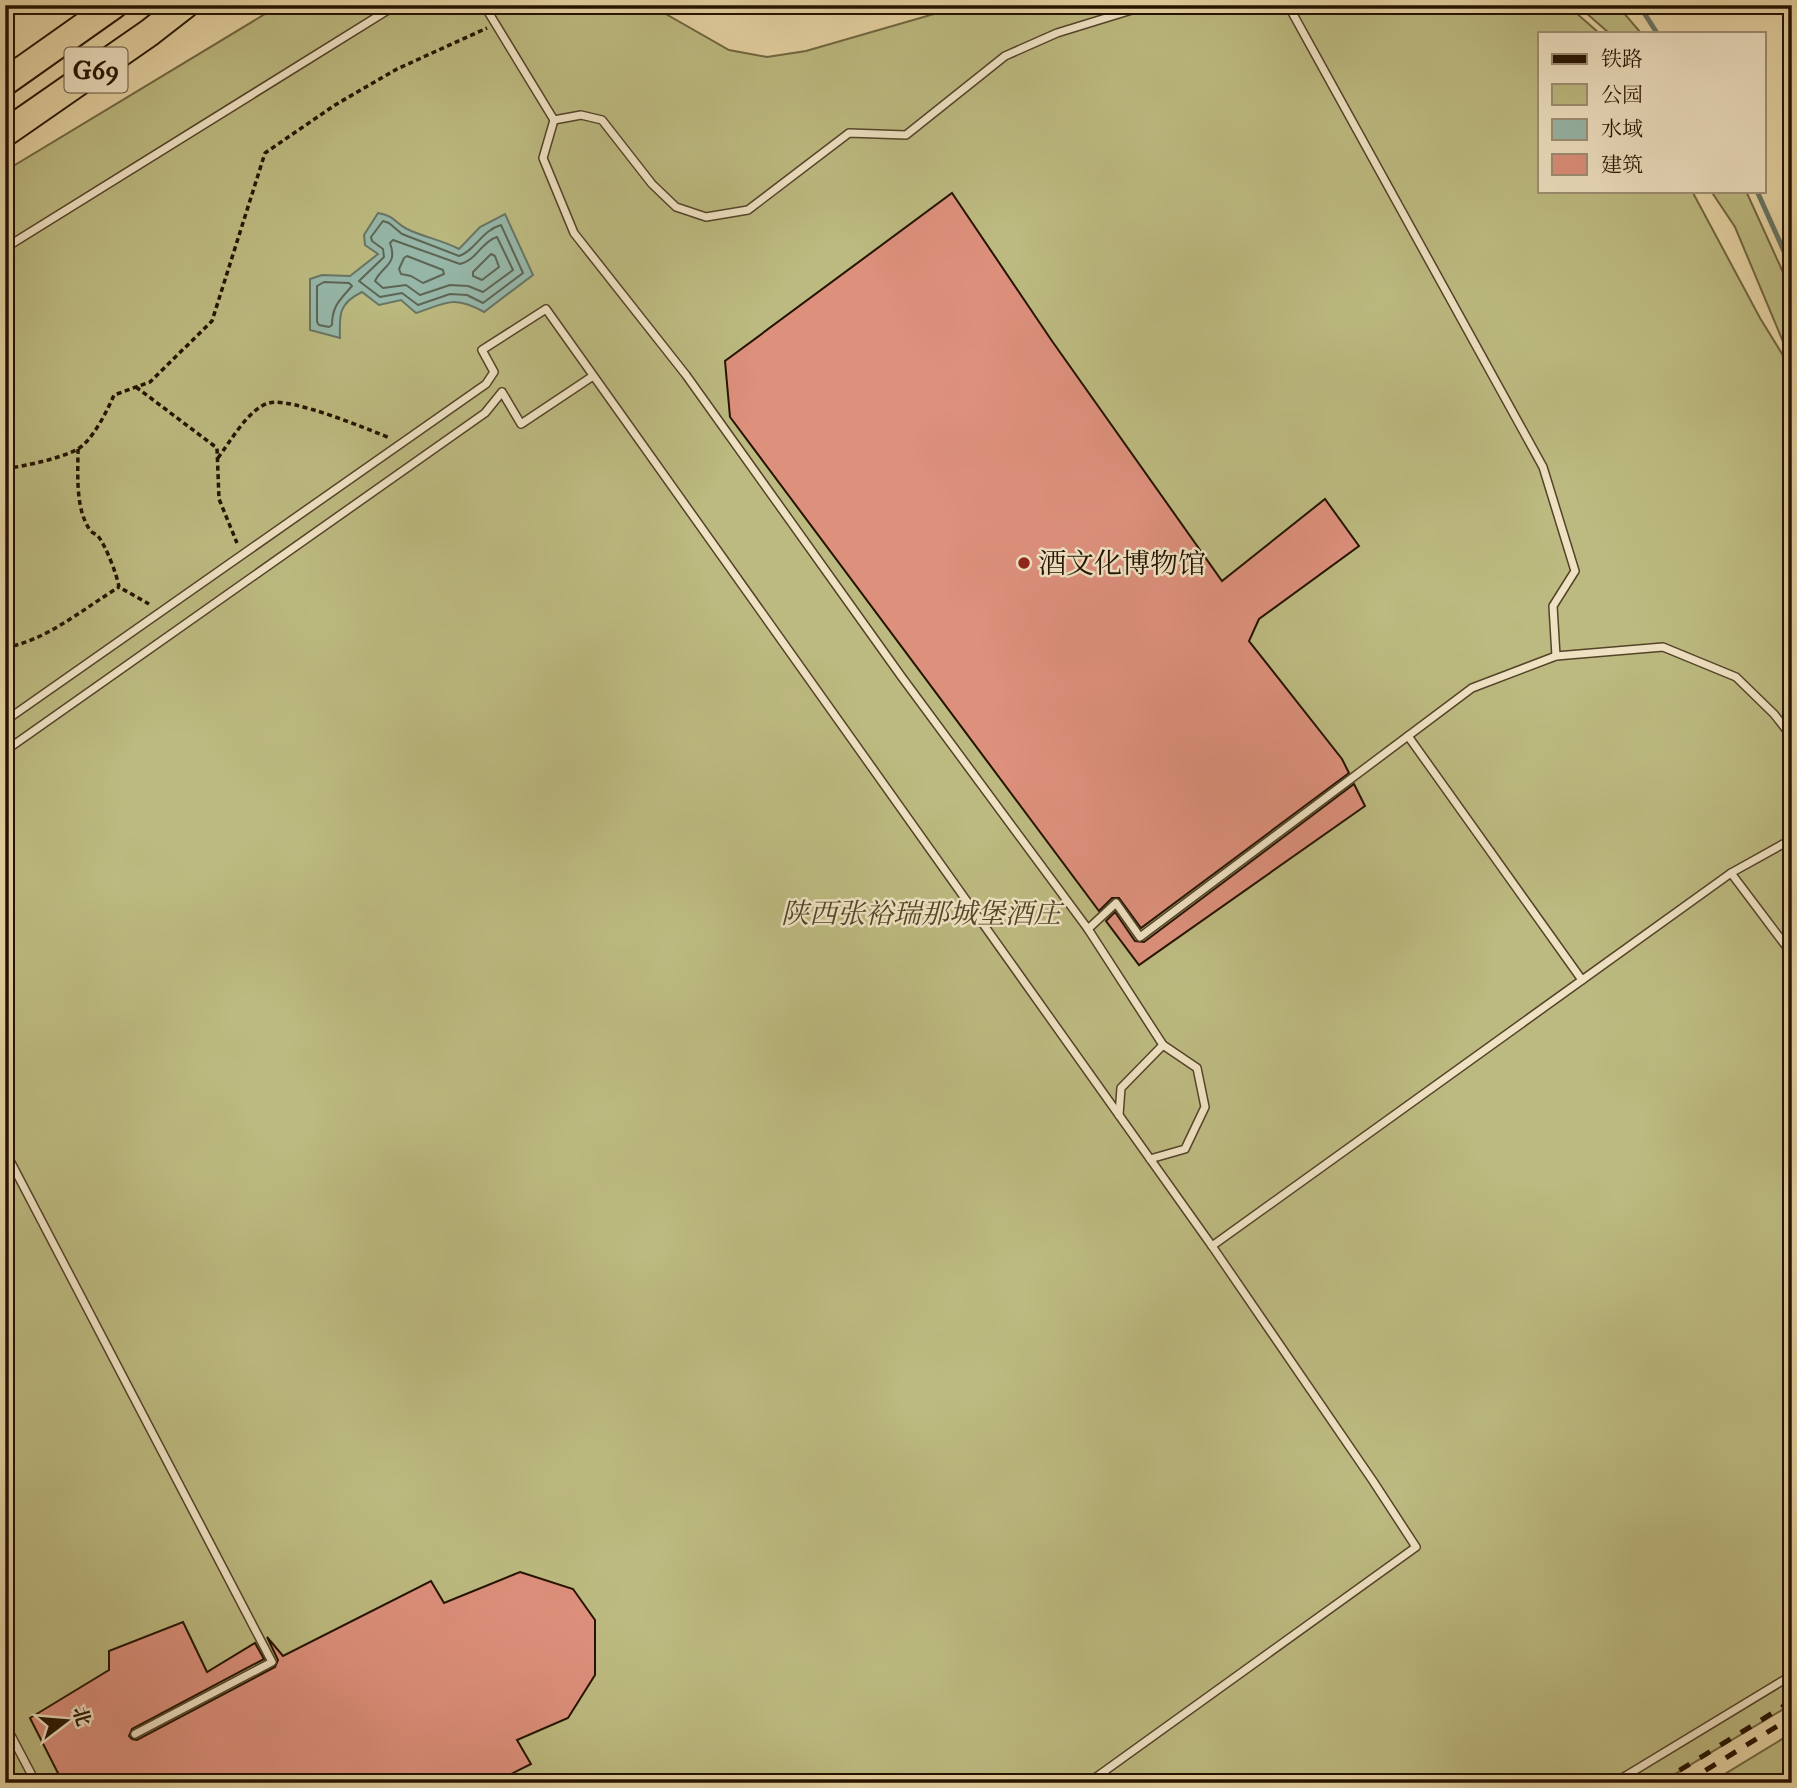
<svg xmlns="http://www.w3.org/2000/svg" width="1797" height="1788" font-family="'IM FELL Great Primer','Noto Serif SC',serif">
	<style>
		.green { fill: #bcba80; stroke: #706640; stroke-width: 2 }
		.water { fill: #96b7a9; stroke: #687565; stroke-width: 2 }
		.lines { fill: none; stroke-linecap: round; stroke-linejoin: round }
		.shore { stroke: #5d6554; stroke-width: 2 }
		.stream { stroke: #687565; stroke-width: 5 }
		.building { fill: #dd907c; stroke: #241300; stroke-width: 2 }
		.service-casing { stroke: #544329; stroke-width: 10 }
		.motorway-casing { stroke: #241300; stroke-width: 30 }
		.path { stroke: #241300; stroke-width: 3.5; stroke-dasharray: 5 3.5; stroke-linecap: butt }
		.service { stroke: #efe2c3; stroke-width: 7 }
		.motorway { stroke: #e6d3a3; stroke-width: 26 }
		.rail { stroke: #241300; stroke-width: 5; stroke-dasharray: 12 12; stroke-linecap: butt }
		.poi-dot { fill: #8f2418; stroke: #efe2c3; stroke-width: 2.5 }
		.labels { text-anchor: middle; stroke-width: 5; stroke-linejoin: round; paint-order: stroke }
		.shield { fill: #efe2c3; stroke: #61513a; stroke-width: 2 }
		.shield-label { font-size: 26px; font-weight: bold; fill: #241300 }
		.poi-label { font-size: 28px; fill: #241300; stroke: #efe2c3; text-anchor: start }
		.park-label { font-size: 28px; font-style: italic; fill: #524526; stroke: #efe2c3 }
	</style>
	<rect width="100%" height="100%" fill="#e6d3a3"/>
	<filter id="stains"><feTurbulence type="fractalNoise" baseFrequency=".00286" numOctaves="4"/><feColorMatrix values="0 0 0 0 .2 0 0 0 0 .09 0 0 0 0 .02 0 0 0 .5 -.17"/></filter>
	<radialGradient id="worn" r=".72"><stop offset=".6" stop-color="#630" stop-opacity="0"/><stop offset="1" stop-color="#630" stop-opacity=".3"/></radialGradient>
	<g class="green">
		<path d="M280 5H650L729 50 767 57 806 51 965 5H1567L1599 33H1540V191H1692L1760 318 1792 370V1704L1660 1783H5V171Z"/>
		<path d="M1577 5H1617L1641 33H1609Z"/>
		<path d="M1711 191H1746L1792 292V363L1735 227Z"/>
		<path d="M1792 1733V1783H1710Z"/>
	</g>
	<path class="water" d="M378 213C395 216 394 222 407 229 423 237 442 240 459 249L480 227 505 214 533 275 484 312C453 295 447 303 416 313L401 300 379 305 362 292C339 303 339 314 340 338L310 330V279L322 275 350 276 378 254 365 245 364 235Z"/>
	<g class="lines">
		<g class="shore">
			<path d="M383 221 389 223 402 234 459 256C475 251 482 230 501 225L523 273 483 303 467 295 450 294 418 305 402 293 380 297 359 281 384 257 383 249 372 241 371 237Z"/>
			<path d="M497 237 513 270 483 292 468 286 450 285 420 295 406 285 383 288 375 281C383 265 398 265 390 243L393 240 460 264C476 261 482 241 497 237Z"/>
			<path d="M491 254 495 256 499 267 482 280 473 276V272Z"/>
			<path d="M407 256 443 270 444 274 423 283 411 276 401 274 399 269 404 258Z"/>
			<path d="M324 282 349 283 352 286C341 299 332 305 332 325L329 327 319 325 317 322V286Z"/>
		</g>
		<g class="stream">
			<path d="M1639 5 1657 33"/>
			<path d="M1757 191 1792 269"/>
		</g>
	</g>
	<g class="building">
		<path d="M952 193 1052 341 1222 581 1325 499 1359 546 1259 619 1249 641 1342 759 1349 773 1141 928 1119 898H1112L1099 911 730 417 725 361Z"/>
		<path d="M1354 784 1365 806 1139 965 1106 921 1115 912 1135 941 1144 942Z"/>
		<path d="M520 1572 573 1589 595 1620V1675L568 1718 517 1740 531 1764 493 1783H63L30 1718 109 1670V1651L183 1622 207 1672 255 1643 264 1659 132 1729 129 1736 132 1739 137 1740 275 1667 278 1660 267 1637 283 1656 431 1581 444 1603Z"/>
	</g>
	<g class="lines">
		<g class="service-casing">
			<g id="service">
				<path d="M484 5 554 120 543 158 574 233 686 375 901 676 1088 929 1116 903 1140 937 1472 688 1556 656 1663 647 1736 677 1774 714 1792 737"/>
				<path d="M1288 5 1543 467 1575 571 1553 606 1556 656"/>
				<path d="M554 120 581 115 602 120 652 184 676 207 706 217 748 210 849 133 906 135 1005 56 1057 33 1148 5"/>
				<path d="M5 248 396 5"/>
				<path d="M5 721 486 384 494 372 482 350 546 309 1212 1246"/>
				<path d="M1408 736 1582 980"/>
				<path d="M5 751 485 413 502 392 521 424 593 376"/>
				<path d="M1792 839 1731 873 1792 954"/>
				<path d="M1088 929 1163 1045 1197 1068 1205 1107 1185 1149 1150 1159"/>
				<path d="M1119 1115 1121 1088 1163 1045"/>
				<path d="M5 1151 272 1662 135 1734"/>
				<path d="M5 1724 36 1783"/>
				<path d="M1088 1783 1416 1547 1373 1481 1212 1246 1731 873"/>
				<path d="M1614 1783 1792 1675"/>
			</g>
		</g>
		<g class="motorway-casing">
			<g id="motorway">
				<path d="M5 82 114 5"/>
				<path d="M5 133 149 33 185 5"/>
			</g>
		</g>
		<g class="path">
			<path d="M136 387 217 448 219 499 237 543"/>
			<path d="M78 449C78 473 75 509 90 530 92 533 96 534 98 536 106 546 117 575 119 587L149 604"/>
			<path d="M218 458C230 442 249 408 269 403 291 397 367 429 390 438"/>
			<path d="M5 469C28 465 55 460 76 450 92 442 107 411 114 395L150 382 212 321 265 153 335 105 397 69 487 28"/>
			<path d="M5 647C43 643 86 607 119 587"/>
		</g>
		<use href="#service" class="service"/>
		<use href="#motorway" class="motorway"/>
		<g class="rail">
			<path d="M1659 1783 1792 1701"/>
			<path d="M1685 1783 1792 1717"/>
		</g>
	</g>
	<circle class="poi-dot" cx="1024" cy="563" r="7"/>
	<g class="labels">
		<rect class="shield" x="64.5" y="47.5" width="63" height="45" rx="5"/>
		<g class="shield-label">
			<text x="96" y="79">G69</text>
		</g>
		<g class="poi-label">
			<text x="1038" y="573">酒文化博物馆</text>
		</g>
		<g class="park-label">
			<text x="921" y="923">陕西张裕瑞那城堡酒庄</text>
		</g>
	</g>
	<rect width="1797" height="1788" fill="none" stroke="#e6d3a3" stroke-width="28"/>
	<rect x="7" y="7" width="1783" height="1774" fill="none" stroke="#241300" stroke-width="3.5"/>
	<rect x="14" y="14" width="1769" height="1760" fill="none" stroke="#241300" stroke-width="2"/>
	<rect x="1538" y="32" width="228" height="161" fill="#efe2c3" stroke="#9e8f75" stroke-width="2"/>
	<rect x="1552" y="54" width="35" height="10" fill="#241300" stroke="#9e8f75" stroke-width="2"/>
	<text x="1601" y="66" font-size="21" fill="#241300">铁路</text>
	<rect x="1552" y="84" width="35" height="21" fill="#bcba80" stroke="#9e8f75" stroke-width="2"/>
	<text x="1601" y="102" font-size="21" fill="#241300">公园</text>
	<rect x="1552" y="119" width="35" height="21" fill="#96b7a9" stroke="#9e8f75" stroke-width="2"/>
	<text x="1601" y="136" font-size="21" fill="#241300">水域</text>
	<rect x="1552" y="154" width="35" height="21" fill="#dd907c" stroke="#9e8f75" stroke-width="2"/>
	<text x="1601" y="172" font-size="21" fill="#241300">建筑</text>
	<g transform="translate(66 1721) rotate(74)" stroke="#efe2c3" stroke-width="5" paint-order="stroke">
	<path d="M0-5L12 26L0 18L-12 26Z" fill="#241300"/>
	<text y="-10" font-size="19" font-weight="bold" text-anchor="middle" fill="#241300">北</text>
	</g>
	<rect width="100%" height="100%" filter="url(#stains)"/>
	<rect width="100%" height="100%" fill="url(#worn)"/>
</svg>
